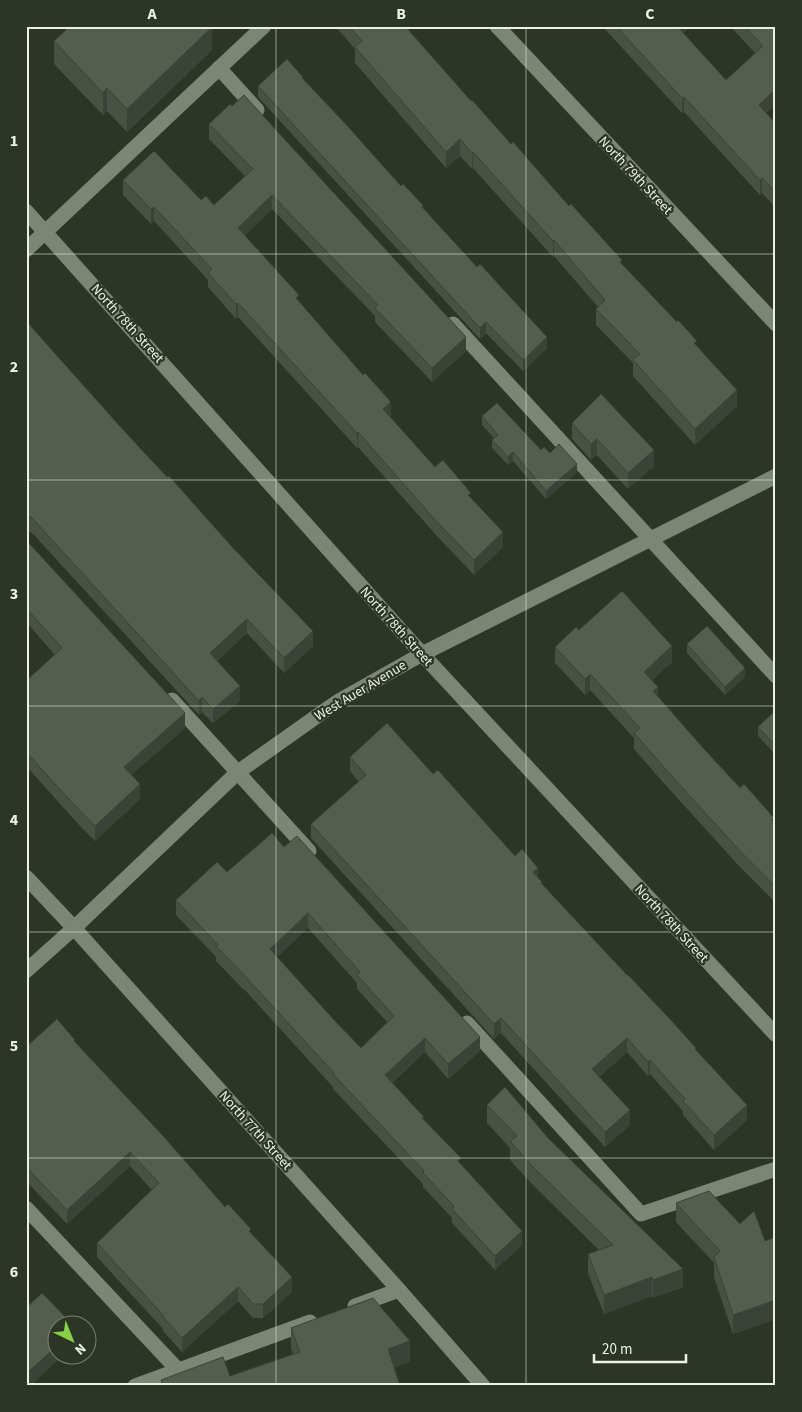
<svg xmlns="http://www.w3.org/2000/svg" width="802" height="1412" font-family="'Source Sans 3',sans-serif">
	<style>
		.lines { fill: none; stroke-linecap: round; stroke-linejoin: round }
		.service { stroke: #7b8674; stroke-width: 15 }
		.minor { stroke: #7b8674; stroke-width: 15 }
		.wall { fill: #485143; fill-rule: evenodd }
		.shaded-wall { fill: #3b4237 }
		.building { fill: #545e4e; stroke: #3b4237; fill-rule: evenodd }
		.grid { fill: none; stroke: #ebf1e7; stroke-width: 1; stroke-opacity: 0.55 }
		.labels { text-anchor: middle; stroke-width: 4.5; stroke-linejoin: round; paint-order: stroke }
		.street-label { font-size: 14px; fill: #ebf1e7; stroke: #2d3626 }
		.neatline { fill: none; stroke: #ebf1e7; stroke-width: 2 }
		.grid-label { font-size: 16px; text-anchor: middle; font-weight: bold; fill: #ebf1e7 }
	</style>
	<rect width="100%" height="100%" fill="#2d3626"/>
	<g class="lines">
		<g class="service">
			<path d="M219 68 257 110"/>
			<path d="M26 250 264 26"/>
			<path d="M453 324 776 676"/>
			<path d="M172 700 309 851"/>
			<path d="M467 1023 641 1214 776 1169"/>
			<path d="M26 1208 178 1370"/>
			<path d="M355 1306 399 1290"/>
			<path d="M135 1386 310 1322"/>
		</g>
		<g class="minor">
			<path d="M497 26 776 324"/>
			<path d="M26 211 422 654 776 1035"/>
			<path d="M26 877 74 928 399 1290 483 1386"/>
			<path d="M26 971 74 928 238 772 337 702 422 654 776 476"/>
		</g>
	</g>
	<g class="wall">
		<path d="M335 26H405L471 101 569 206 697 346 737 406 695 445 633 376V363L596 325V309L598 307 554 256 553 257 473 168 472 169 460 156 446 168 355 63V49Z"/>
		<path d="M602 26H690L683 33 726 80 755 53 730 26H776L766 113 776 124V208L762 193 760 195 684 112 682 113Z"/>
		<path d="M54 41 212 50 127 132 107 111 103 115 54 64Z"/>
		<path d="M303 80 401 186 423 209 547 348 523 371 486 333 480 339 258 97V86Z"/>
		<path d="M209 124 466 351 432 382 375 322V316L272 209 245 235 299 301 391 417H390L435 467 471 499 503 547 474 575 437 536 358 447 357 448 238 317 236 319 208 287V280L154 221 151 224 123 195V180L201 200 214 205 245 176 209 139Z"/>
		<path d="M26 321 313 646 284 673 247 633 217 661 240 701 213 723 202 712 199 715 33 534 28 531H26Z"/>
		<path d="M482 416 541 450 550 453 577 472 546 499 513 461 508 465 492 448V440L494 438 482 425Z"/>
		<path d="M572 423 654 466 628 489 597 455 591 460 572 439Z"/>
		<path d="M26 540 185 728 131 775 140 799 95 841 80 826 26 766V681L55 655 26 622Z"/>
		<path d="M579 630 672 662 652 680 658 696 704 749 776 825V903L739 866 661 780 634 749V738L590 690 585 695 555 663V647Z"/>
		<path d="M776 633V647L774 645V635Z"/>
		<path d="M687 644 745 677 725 695 687 653Z"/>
		<path d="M776 710V755L758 736V727Z"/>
		<path d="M350 757 433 774 538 879 542 884 696 1050 747 1120 714 1150 683 1115V1111L650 1074 648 1076 627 1052 599 1077 630 1125 605 1147 501 1033 494 1039 311 838V824L359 782 350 771Z"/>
		<path d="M284 847 480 1051 448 1079 425 1052 392 1083 424 1119 461 1164 522 1245 495 1270 452 1223V1218L423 1187V1184L333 1089V1087L244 989V990L216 961V957L176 915V900L227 872ZM308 928 357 983V989L387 1022 361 1048 335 1021 277 957Z"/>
		<path d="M75 1042 225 1207 251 1234 292 1292 263 1318H253L238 1301 182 1352 163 1331V1329L97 1257V1243L152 1190 130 1166 67 1224 26 1181V1047Z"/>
		<path d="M487 1105 548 1138 683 1287 653 1298 652 1296 604 1314 588 1273V1254L599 1250 532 1184 510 1160V1148L487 1123Z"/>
		<path d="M676 1203 740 1224 765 1241 776 1237V1319L733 1334 714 1277V1263L676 1222Z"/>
		<path d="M291 1328 410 1362 394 1367 400 1386H161V1380L230 1376 293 1354 291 1349Z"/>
	</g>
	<g class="shaded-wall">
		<path d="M676 26H690L676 39Z"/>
		<path d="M212 27V50L127 132V109Z"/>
		<path d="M107 88V111L103 115V93Z"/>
		<path d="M776 89V104L759 120V105Z"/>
		<path d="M684 97V112L682 113V98Z"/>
		<path d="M460 139V156L446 168V152Z"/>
		<path d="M473 152V168L472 169V153Z"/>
		<path d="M762 178V193L760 195V180Z"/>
		<path d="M272 195V209L238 242V228Z"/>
		<path d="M154 207V221L151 224V209Z"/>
		<path d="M554 240V256L553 257V241Z"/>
		<path d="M238 303V317L236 319V304Z"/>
		<path d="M486 322V333L480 339V328Z"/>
		<path d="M466 337V351L432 382V368Z"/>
		<path d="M547 337V348L523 371V360Z"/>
		<path d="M737 390V406L695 445V429Z"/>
		<path d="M391 402V417L383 424V409Z"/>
		<path d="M358 432V447L357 448V433Z"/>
		<path d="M597 439V455L591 460V444Z"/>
		<path d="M654 450V466L628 489V473Z"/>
		<path d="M513 452V461L508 465V457Z"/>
		<path d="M577 464V472L546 499V491Z"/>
		<path d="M503 532V547L474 575V560Z"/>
		<path d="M247 619V633L210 667V653Z"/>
		<path d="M313 631V646L284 673V658Z"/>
		<path d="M672 646V662L644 688V672Z"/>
		<path d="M745 668V677L725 695V687Z"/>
		<path d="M590 674V690L585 695V679Z"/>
		<path d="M240 686V701L213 723V709Z"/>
		<path d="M658 687V703L653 691Z"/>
		<path d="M202 697V712L199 715V701Z"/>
		<path d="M185 713V728L124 781V767Z"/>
		<path d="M140 784V799L95 841V826Z"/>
		<path d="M538 868V882L533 872Z"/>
		<path d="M308 913V928L270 964V949Z"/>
		<path d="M501 1018V1033L494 1039V1024Z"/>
		<path d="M480 1037V1051L448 1079V1064Z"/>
		<path d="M425 1038V1052L385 1090V1075Z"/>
		<path d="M627 1038V1052L592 1084V1069Z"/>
		<path d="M650 1060V1074L648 1076V1062Z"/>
		<path d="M747 1105V1120L714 1150V1135Z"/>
		<path d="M630 1110V1125L605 1147V1132Z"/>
		<path d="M130 1152V1166L67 1224V1210Z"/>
		<path d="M522 1231V1245L495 1270V1256Z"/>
		<path d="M683 1269V1287L653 1298V1280Z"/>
		<path d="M292 1277V1292L263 1318V1304Z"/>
		<path d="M652 1277V1296L604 1314V1295Z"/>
		<path d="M238 1287V1301L182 1352V1338Z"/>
		<path d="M776 1300V1319L733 1334V1315Z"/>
		<path d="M410 1341V1362L388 1370V1349Z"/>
		<path d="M58 1345V1354H64L31 1386H26V1374Z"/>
	</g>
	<g class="building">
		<path d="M70 26H211L212 27 127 109 107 88 103 93 54 41Z"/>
		<path d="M349 26H405L471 101 472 100 511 144 513 142 569 206 571 204 622 260 620 262 677 322 678 320 697 341 694 343 737 390 695 429 633 360 640 354 596 309 605 300 554 240 553 241 473 152 472 153 460 139 446 152 355 47 362 41Z"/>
		<path d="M616 26H677L726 80 763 46 744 26H776V89L759 105 776 124V193L762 178 760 180 684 97 682 98Z"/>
		<path d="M287 59 303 77 302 78 342 120 401 186 403 184 423 205 422 207 477 267 480 264 547 337 523 360 486 322 480 328 258 86Z"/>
		<path d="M244 95 466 337 432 368 375 308 378 305 272 195 238 228 299 295 296 298 363 375 365 373 391 402 383 409 435 467 443 460 471 493 468 495 503 532 474 560 437 522 358 432 357 433 238 303 236 304 208 273 212 269 154 207 151 209 123 180 154 151 201 200 206 196 214 205 253 169 209 124 230 104 232 106Z"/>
		<path d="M26 321 126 433 167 477 169 476 234 549 313 631 284 658 247 619 210 653 240 686 213 709 202 697 199 701 33 519 28 516H26Z"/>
		<path d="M601 394 654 450 628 473 597 439 591 444 572 423Z"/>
		<path d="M497 403 541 450 544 447 550 453 559 444 577 464 546 491 513 452 508 457 492 440 498 435 482 416Z"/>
		<path d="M26 540 185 713 124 767 140 784 95 826 80 811 26 752V681L62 648 26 608Z"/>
		<path d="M622 591 672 646 644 672 658 687 653 691 704 749 740 788 744 784 774 818 772 820 776 825V887L739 850 661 764 634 733 640 728 590 674 585 679 555 647 576 627 579 630Z"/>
		<path d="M707 626 745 668 725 687 687 644Z"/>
		<path d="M776 710V746L758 727Z"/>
		<path d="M387 723 433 774 438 770 515 856 522 849 538 868 533 872 542 882 541 883 627 975H628L669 1018 696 1048 695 1049 747 1105 714 1135 683 1101 685 1099 650 1060 648 1062 627 1038 592 1069 630 1110 605 1132 501 1018 494 1024 311 824 366 775 350 757Z"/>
		<path d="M272 833 284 847 297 836 480 1037 448 1064 425 1038 385 1075 424 1117 422 1118 461 1158 458 1161 522 1231 495 1256 452 1209 454 1206 423 1173 424 1171 333 1074 334 1073 244 975 216 946 218 945 176 900 217 862 227 872ZM308 913 360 972 357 975 394 1016 361 1048 335 1021 270 949Z"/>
		<path d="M57 1019 75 1040 74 1041 165 1138 225 1207 228 1204 251 1229 249 1231 292 1277 263 1304H253L238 1287 182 1338 163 1317 164 1316 97 1243 159 1183 130 1152 67 1210 26 1167V1047Z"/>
		<path d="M505 1087 548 1138 683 1269 653 1280 652 1277 604 1295 588 1254 613 1245 532 1166 510 1141 517 1136 487 1105Z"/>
		<path d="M709 1191 740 1224 754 1211 765 1241 776 1237V1300L733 1315 714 1257 720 1251 676 1203Z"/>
		<path d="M42 1293 72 1324H58V1345L26 1374V1308Z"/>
		<path d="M373 1298 410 1341 388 1349 400 1386H163L161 1380 223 1357 230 1376 300 1352 291 1328Z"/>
	</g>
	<path class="grid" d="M276 26V1386M526 26V1386M26 254H776M26 480H776M26 706H776M26 932H776M26 1158H776"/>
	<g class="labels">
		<g class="street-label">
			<text transform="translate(636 175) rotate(47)" y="5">North 79th Street</text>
			<text transform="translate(128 323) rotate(48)" y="5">North 78th Street</text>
			<text transform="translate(397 626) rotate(48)" y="5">North 78th Street</text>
			<text transform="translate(360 690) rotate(-31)" y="5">West Auer Avenue</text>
			<text transform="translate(672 923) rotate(47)" y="5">North 78th Street</text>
			<text transform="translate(256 1130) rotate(48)" y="5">North 77th Street</text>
		</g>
	</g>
	<rect width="802" height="1412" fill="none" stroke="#2d3626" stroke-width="55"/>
	<g transform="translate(72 1340) rotate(137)"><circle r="24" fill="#2d3626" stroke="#798173"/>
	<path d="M0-4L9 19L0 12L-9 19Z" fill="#88cf49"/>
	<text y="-8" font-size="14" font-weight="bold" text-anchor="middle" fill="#ebf1e7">N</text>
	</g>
	<path d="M594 1354v8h92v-8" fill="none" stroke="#ebf1e7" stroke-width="2.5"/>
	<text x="602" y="1354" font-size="15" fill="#ebf1e7" stroke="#2d3626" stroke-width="4" paint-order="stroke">20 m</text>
	<rect x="28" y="28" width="746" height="1356" class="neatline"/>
	<g class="grid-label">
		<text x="152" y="19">A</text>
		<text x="401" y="19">B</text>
		<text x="650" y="19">C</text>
		<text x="14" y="146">1</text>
		<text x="14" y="372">2</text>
		<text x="14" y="599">3</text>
		<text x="14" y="825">4</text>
		<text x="14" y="1051">5</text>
		<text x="14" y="1277">6</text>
	</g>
</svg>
